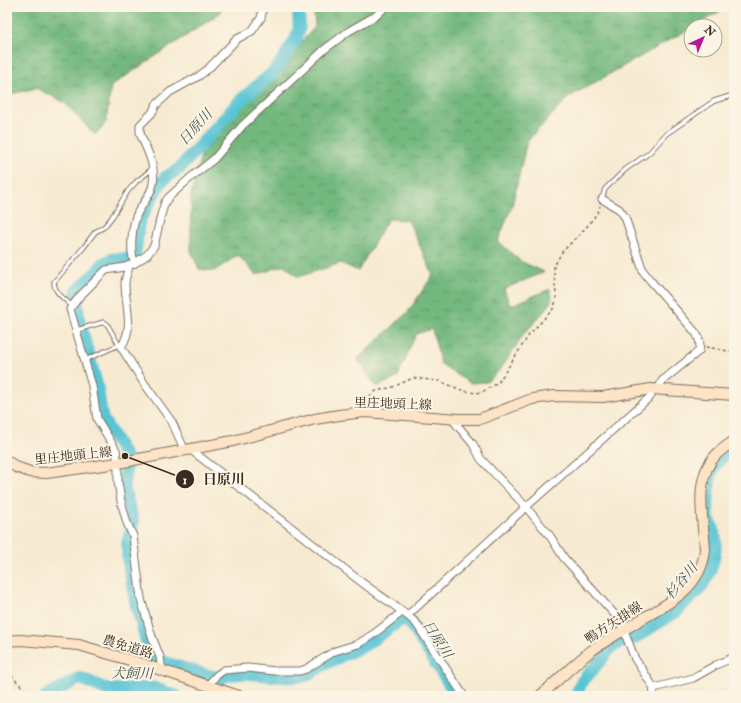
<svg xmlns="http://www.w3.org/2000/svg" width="741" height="703" font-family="'IM FELL Double Pica','Noto Serif JP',serif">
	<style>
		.forest { fill: url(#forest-crowns); stroke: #57714e }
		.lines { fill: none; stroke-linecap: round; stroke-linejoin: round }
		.river { stroke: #59c4d4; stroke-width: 13 }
		.lane-casing { stroke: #7d6d5d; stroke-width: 5.5 }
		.street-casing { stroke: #7d6d5d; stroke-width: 9 }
		.secondary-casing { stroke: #7d6d5d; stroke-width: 12 }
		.path { stroke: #7d6d5d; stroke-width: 1.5; stroke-dasharray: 3 3; stroke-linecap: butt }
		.lane { stroke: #fff; stroke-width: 3.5 }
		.street { stroke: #fff; stroke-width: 7 }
		.secondary { stroke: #fee4c6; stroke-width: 10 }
		.labels { text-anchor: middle; stroke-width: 4; stroke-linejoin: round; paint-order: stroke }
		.street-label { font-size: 13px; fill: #3b2a1e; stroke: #fcf5e5 }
		.water-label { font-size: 14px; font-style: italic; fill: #445855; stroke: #fcf5e5 }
		.leader { fill: none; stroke: #3b2a1e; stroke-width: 1.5 }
		.callout-dot { fill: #3b2a1e; stroke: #fcf5e5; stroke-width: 1.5 }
		.mark-label { font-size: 12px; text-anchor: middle; font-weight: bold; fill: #fff }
		.callout-label { font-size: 14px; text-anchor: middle; font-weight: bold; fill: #3b2a1e; stroke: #fcf5e5; stroke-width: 4; stroke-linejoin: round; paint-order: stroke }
	</style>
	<defs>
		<pattern id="forest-crowns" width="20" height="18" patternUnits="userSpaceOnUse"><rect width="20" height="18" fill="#73b87e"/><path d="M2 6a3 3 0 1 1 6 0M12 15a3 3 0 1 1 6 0" fill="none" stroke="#609667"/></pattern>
	</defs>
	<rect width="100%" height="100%" fill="#fcf5e5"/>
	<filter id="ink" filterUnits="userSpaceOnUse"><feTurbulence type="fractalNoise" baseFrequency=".025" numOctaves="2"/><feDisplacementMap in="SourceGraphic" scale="8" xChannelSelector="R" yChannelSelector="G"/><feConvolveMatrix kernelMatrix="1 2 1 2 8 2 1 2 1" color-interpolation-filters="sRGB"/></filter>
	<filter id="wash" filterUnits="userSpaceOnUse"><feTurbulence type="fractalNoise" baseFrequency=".012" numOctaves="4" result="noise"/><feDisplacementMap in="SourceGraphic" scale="16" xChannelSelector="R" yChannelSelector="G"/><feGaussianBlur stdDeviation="0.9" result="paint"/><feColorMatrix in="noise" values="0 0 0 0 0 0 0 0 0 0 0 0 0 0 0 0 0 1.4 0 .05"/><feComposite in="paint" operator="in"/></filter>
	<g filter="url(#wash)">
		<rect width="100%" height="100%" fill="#f7ead2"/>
		<g class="forest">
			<path d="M7 7H221L220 13 111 86 106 122 95 135 64 102 36 88 7 95Z"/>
			<path d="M318 7H326L334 9 336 7H728L694 26H691V28L569 97 527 141 512 206 498 241 520 261 544 272 504 289 510 306 550 289 552 298 549 306 523 335 501 369 487 382 470 383 441 364 432 329 416 334 397 378 376 387 358 359 408 312 433 275 408 220 388 219 358 271 341 263 298 277 284 265 256 275 238 255 214 271 199 269 191 251V195L202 151 244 105 280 73 301 42 315 27 314 11Z"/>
		</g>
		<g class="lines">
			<g class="river">
				<path d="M299 7V29L296 39 276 70 240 101 179 169 165 178 159 185 139 220 135 253 129 258 122 259H113L104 263 92 277 77 291 76 297 79 321 97 386 102 418 125 456 127 461 123 486 133 522 128 542V558L136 604 149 649 155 658 169 664 206 675 221 678 228 675 244 673 287 677 304 676 330 661 365 645 399 621 406 619 411 624 457 696"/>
				<path d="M46 696 80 678 108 690 153 688 176 696"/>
				<path d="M211 696 216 683 221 678"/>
				<path d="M576 696 581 683 612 646 623 641 634 638 677 611C683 603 691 598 697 591 713 574 723 539 708 519 708 490 704 463 734 449"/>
			</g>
		</g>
	</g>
	<g filter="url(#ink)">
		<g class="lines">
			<g class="lane-casing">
				<g id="lane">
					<path d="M602 199 605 189 626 169 649 153 666 134 714 101 734 95"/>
					<path d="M72 306C65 299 54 293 54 282L84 247 95 232 104 227 112 217 128 191 136 182 152 169"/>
					<path d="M77 330 104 322 107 324 119 345"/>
					<path d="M85 360 119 345"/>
				</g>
			</g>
			<g class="street-casing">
				<g id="street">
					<path d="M602 199 619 209 625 217 643 271 650 280 696 333C700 339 701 344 699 351L662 381 658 390"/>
					<path d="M135 263C129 252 132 224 138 212 143 203 152 194 153 183 156 166 147 150 141 136L140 132V125L152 113 156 105 170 92 199 76 208 69 237 39 252 31 261 18 263 7"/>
					<path d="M129 266C128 271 125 278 125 284 125 305 135 327 121 347L144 383 172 422 185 451"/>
					<path d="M452 419 473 444 481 459 526 507 550 536 564 558 617 617 622 626 635 659 654 688 653 696"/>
					<path d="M191 450C247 493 304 537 360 581 378 595 399 607 416 623L464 696"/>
					<path d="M408 615 526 507 651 396V389"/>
					<path d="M162 671 160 657 152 637 141 599 133 536 127 523 121 501 118 482V463L116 450 97 419 92 386 70 309 79 297 106 270 125 267 135 263 147 255 154 246 161 215 165 202 169 197 190 178 214 159 242 126 325 49 349 31 377 15 385 7"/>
					<path d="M207 686 217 675 224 670 248 668 275 671H300L306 669 335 651 358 644 375 633 402 612"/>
					<path d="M654 688 693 678 716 665 734 657"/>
				</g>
			</g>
			<g class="secondary-casing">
				<g id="secondary">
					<path d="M7 461 16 467 30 472 46 473 118 463 233 441 315 419 339 415 365 412 459 419H480L532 399 554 396 603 397 651 389 734 395"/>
					<path d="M7 641 21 640 79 645 143 664 239 696"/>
					<path d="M540 696C557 681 573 665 591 651 606 640 624 630 640 620 670 603 702 587 705 549 703 519 693 477 717 454 722 449 728 445 734 441"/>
				</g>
			</g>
			<g class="path">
				<path d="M706 347 734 352"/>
				<path d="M360 403 376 391 393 387 413 378 439 381 464 391 475 393 482 392 498 383 529 335 553 309 556 301V295L554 274V266L562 252 585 229 598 212 600 206"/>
				<path d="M7 671 24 689 26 696"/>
			</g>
			<use href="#lane" class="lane"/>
			<use href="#street" class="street"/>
			<use href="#secondary" class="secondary"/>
		</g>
	</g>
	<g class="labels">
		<g class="street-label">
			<text transform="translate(393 403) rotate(2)" y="5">里庄地頭上線</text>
			<text transform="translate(73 455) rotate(-6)" y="5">里庄地頭上線</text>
			<text transform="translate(613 622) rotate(-33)" y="5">鴨方矢掛線</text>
			<text transform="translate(128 646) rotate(17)" y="5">農免道路</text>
		</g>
		<g class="water-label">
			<text transform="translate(195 127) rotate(-48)" y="5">日原川</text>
			<text transform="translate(681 581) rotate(-50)" y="5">杉谷川</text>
			<text transform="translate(438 639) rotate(57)" y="5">日原川</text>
			<text transform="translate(132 673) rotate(1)" y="5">犬飼川</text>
		</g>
	</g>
	<path class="leader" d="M125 456L185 479"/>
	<g class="callout-dot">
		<circle cx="125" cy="456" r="4"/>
		<circle cx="185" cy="479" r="10"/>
	</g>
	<g class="mark-label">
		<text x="185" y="484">1</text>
	</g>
	<g class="callout-label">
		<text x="224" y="484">日原川</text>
	</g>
	<rect width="741" height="703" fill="none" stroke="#fcf5e5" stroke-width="24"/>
	<g transform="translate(703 38) rotate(44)"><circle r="19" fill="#fcf5e5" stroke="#afa495"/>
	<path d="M0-3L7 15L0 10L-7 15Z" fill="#b5179e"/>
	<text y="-6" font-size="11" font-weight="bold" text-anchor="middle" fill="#3b2a1e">N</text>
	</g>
</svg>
